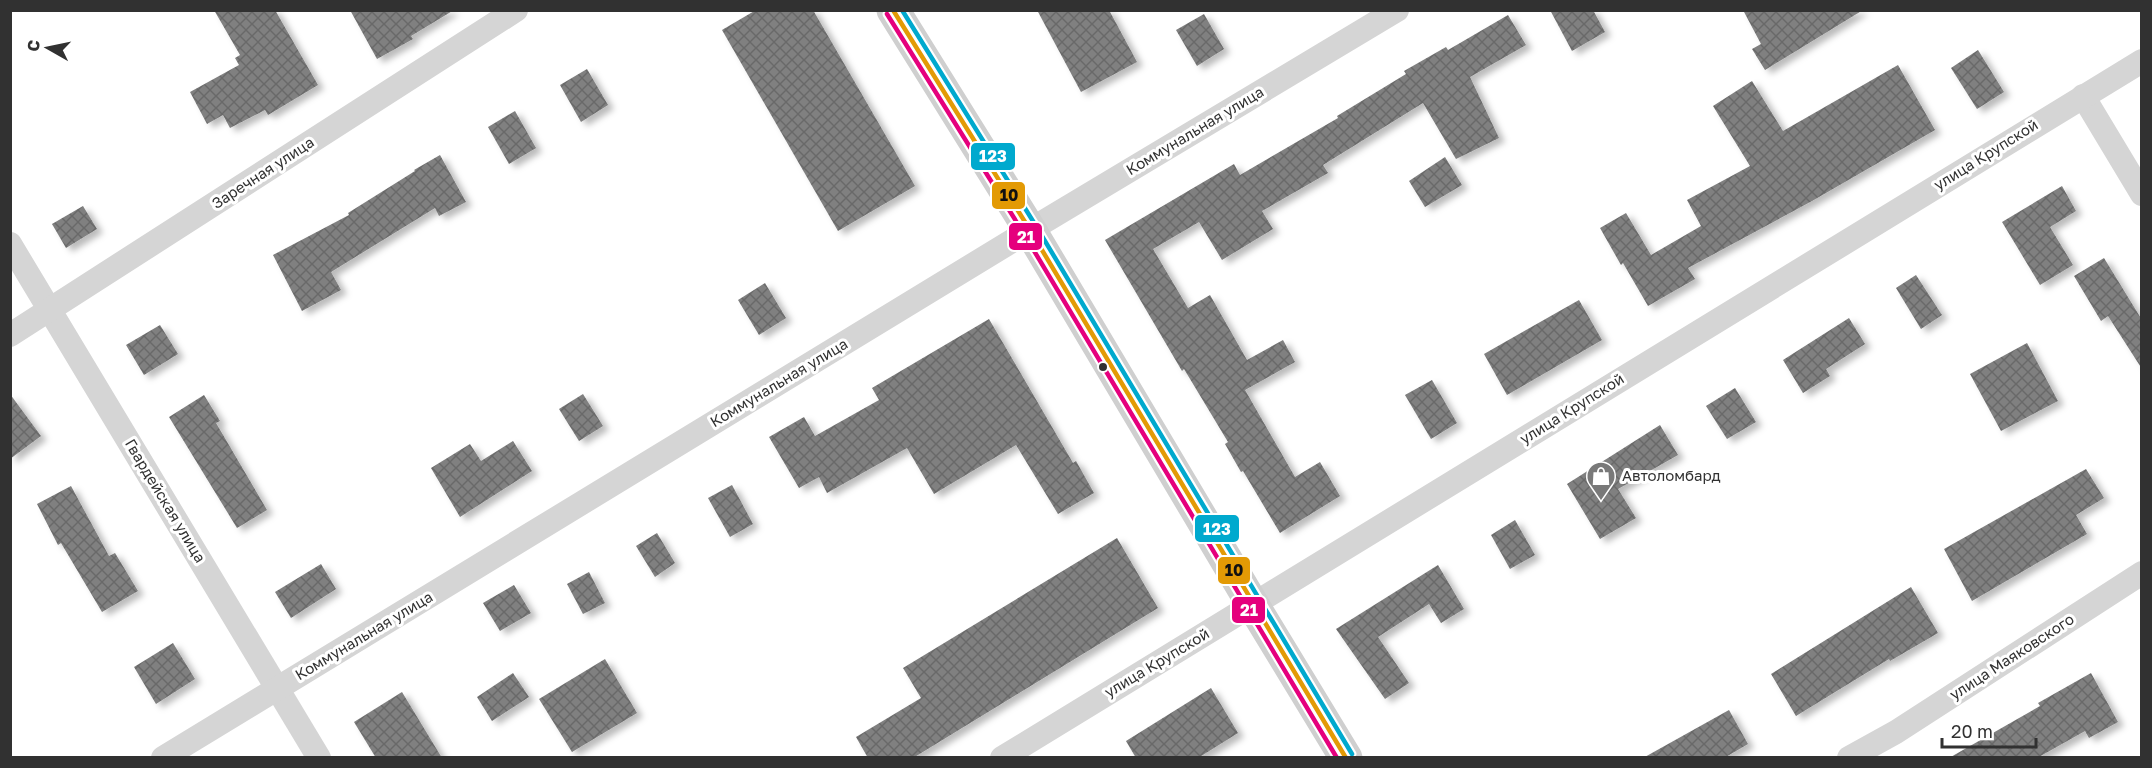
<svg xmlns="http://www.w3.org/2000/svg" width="2152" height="768" font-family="'Golos Text',sans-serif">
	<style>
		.building { fill: url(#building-cross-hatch); filter: url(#shadow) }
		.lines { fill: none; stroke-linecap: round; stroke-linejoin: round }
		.street { stroke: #d5d5d5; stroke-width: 24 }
		.secondary { stroke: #cfcfcf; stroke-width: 33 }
		.bus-1-casing { stroke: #fff; stroke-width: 9 }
		.bus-2-casing { stroke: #fff; stroke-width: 9 }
		.bus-3-casing { stroke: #fff; stroke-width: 9 }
		.bus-1 { stroke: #e39a05; stroke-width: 4.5 }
		.bus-2 { stroke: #e5007d; stroke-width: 4.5 }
		.bus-3 { stroke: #00a9ce; stroke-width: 4.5 }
		.bus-dot { fill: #313131; stroke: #fff; stroke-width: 2 }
		.labels { text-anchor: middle; stroke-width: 6; stroke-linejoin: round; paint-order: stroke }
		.street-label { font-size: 15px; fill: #313131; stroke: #fff }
		.poi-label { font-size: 15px; fill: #313131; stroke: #fff; text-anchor: start }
		.line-badge { stroke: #fff; stroke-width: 2 }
		.badge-label { font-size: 16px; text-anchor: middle; font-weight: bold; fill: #fff }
		.pale-badge-label { font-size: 16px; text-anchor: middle; font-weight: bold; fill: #111 }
	</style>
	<defs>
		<pattern id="building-cross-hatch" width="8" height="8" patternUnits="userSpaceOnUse" patternTransform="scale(1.5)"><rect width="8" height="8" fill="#808080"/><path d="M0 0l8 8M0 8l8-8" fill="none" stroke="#696969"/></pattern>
		<filter id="shadow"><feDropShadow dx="6" dy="4" stdDeviation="3" flood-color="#0004"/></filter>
	</defs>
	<rect width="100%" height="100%" fill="#fff"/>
	<g class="building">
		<path d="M214 10H275L318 85 268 115 265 110 230 128 223 115 207 124 190 92 239 65 235 58 240 55Z"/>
		<path d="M350 10H454L411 36 413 39 377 59Z"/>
		<path d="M756 10H813L915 186 838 231 722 30Z"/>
		<path d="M1037 10H1109L1137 62 1081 92Z"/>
		<path d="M1550 10H1593L1605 32 1572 51Z"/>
		<path d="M1743 10H1863L1765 70 1752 49 1761 44Z"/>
		<path d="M1204 14 1224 49 1197 66 1176 30Z"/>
		<path d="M1508 15 1526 45 1470 77 1499 138 1456 159 1423 103 1323 165 1328 173 1262 211 1273 229 1222 260 1199 222 1153 249 1188 308 1210 295 1247 360 1283 340 1295 362 1245 390 1295 477 1320 462 1340 496 1280 533 1243 471 1241 472 1225 444 1228 442 1184 369 1182 371 1105 240 1234 164 1240 175 1338 118 1337 116 1406 74 1404 71 1446 47 1448 50Z"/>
		<path d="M1978 50 2004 92 1977 109 1951 68Z"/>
		<path d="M1898 65 1935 130 1812 201 1688 268 1695 279 1648 306 1623 263 1621 265 1600 228 1626 213 1651 255 1701 226 1687 200 1750 166 1713 106 1752 81 1783 131Z"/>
		<path d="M587 69 608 105 581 122 560 85Z"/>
		<path d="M515 111 536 148 509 164 488 127Z"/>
		<path d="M440 155 466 202 439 216 435 208 331 272 341 290 302 311 273 255 349 215 348 213 415 171 414 170Z"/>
		<path d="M1445 157 1462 185 1425 207 1409 181Z"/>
		<path d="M2062 186 2076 211 2050 227 2073 265 2040 285 2002 222Z"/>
		<path d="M83 206 97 229 66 248 52 224Z"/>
		<path d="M2104 258 2142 320V369L2108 316 2101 321 2074 276Z"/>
		<path d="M1916 275 1942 315 1921 329 1896 288Z"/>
		<path d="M765 283 786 318 759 335 738 300Z"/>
		<path d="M1579 300 1602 340 1507 395 1484 354Z"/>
		<path d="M1849 318 1865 344 1826 369 1830 376 1803 393 1783 360Z"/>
		<path d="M989 319 1073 463 1076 461 1094 493 1058 514 1016 445 934 494 907 448 827 493 819 477 799 488 769 437 804 417 815 436 879 400 872 388Z"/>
		<path d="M160 325 178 354 144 375 126 345Z"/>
		<path d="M2027 343 2058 401 2001 431 1970 374Z"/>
		<path d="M1432 380 1457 423 1431 439 1405 395Z"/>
		<path d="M1735 388 1756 422 1727 439 1706 406Z"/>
		<path d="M10 394 41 436 10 459Z"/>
		<path d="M583 394 603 426 579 441 559 409Z"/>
		<path d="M204 395 220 421 216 423 267 510 237 528 169 417Z"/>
		<path d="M1660 425 1678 455 1618 489 1636 518 1600 539 1567 484Z"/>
		<path d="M513 441 532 471 460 517 431 468 470 444 481 461Z"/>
		<path d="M2086 469 2104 498 2076 515 2087 534 1972 601 1944 549Z"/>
		<path d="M732 485 753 524 730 537 708 498Z"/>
		<path d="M71 486 109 556 115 553 138 591 102 612 61 543 58 545 37 504Z"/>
		<path d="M1515 520 1535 555 1510 569 1491 535Z"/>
		<path d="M657 533 675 563 655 577 636 546Z"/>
		<path d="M1117 538 1158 608 913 758H868L856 737 921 698 903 668Z"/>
		<path d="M321 564 336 589 291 618 275 592Z"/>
		<path d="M1438 565 1464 609 1441 623 1429 604 1378 637 1409 683 1385 699 1336 629Z"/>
		<path d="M589 572 605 603 583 614 567 584Z"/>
		<path d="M514 585 531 613 500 631 483 603Z"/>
		<path d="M1911 587 1938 633 1890 661 1889 659 1796 716 1771 674Z"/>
		<path d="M173 643 195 679 156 704 134 667Z"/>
		<path d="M605 659 637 713 572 752 539 699Z"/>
		<path d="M513 673 529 697 492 721 477 697Z"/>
		<path d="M2091 673 2118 722 2089 738 2085 731 2037 758H1949L2040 706 2038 703Z"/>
		<path d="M1211 688 1238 733 1198 758H1136L1126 741Z"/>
		<path d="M402 692 442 758H376L354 722Z"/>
		<path d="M1729 710 1748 744 1724 758H1643Z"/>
	</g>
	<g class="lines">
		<g class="street">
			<path d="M2083 96 2142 194"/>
			<path d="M10 244 319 758"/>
			<path d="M10 335 516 10"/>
			<path d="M163 758 1030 230 1397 10"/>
			<path d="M1002 758 2142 61"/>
			<path d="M1849 758 1896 732 2142 573"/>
		</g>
		<path class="secondary" d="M893 10 1030 230 1253 605 1346 758"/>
		<g class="bus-1-casing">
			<path id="bus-1" d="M893 10 1030 230 1346 758"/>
		</g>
		<g class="bus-2-casing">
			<path id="bus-2" d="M887 14 1024 234 1337 758"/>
		</g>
		<g class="bus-3-casing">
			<path id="bus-3" d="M902 10 1036 226 1352 754"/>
		</g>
		<use href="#bus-1" class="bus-1"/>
		<use href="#bus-2" class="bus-2"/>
		<use href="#bus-3" class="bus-3"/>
	</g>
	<defs>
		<g id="shop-pin" transform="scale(1.5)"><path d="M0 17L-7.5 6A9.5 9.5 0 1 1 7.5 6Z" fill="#797979" stroke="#fff"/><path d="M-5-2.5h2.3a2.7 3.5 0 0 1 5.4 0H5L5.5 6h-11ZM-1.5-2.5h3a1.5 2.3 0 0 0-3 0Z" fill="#fff"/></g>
	</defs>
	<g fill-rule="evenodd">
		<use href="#shop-pin" x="1601" y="476"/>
	</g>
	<circle class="bus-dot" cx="1103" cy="367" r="5"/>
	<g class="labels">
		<g class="street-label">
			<text transform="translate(1195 131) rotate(-31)" y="5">Коммунальная улица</text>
			<text transform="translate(1986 155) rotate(-32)" y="5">улица Крупской</text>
			<text transform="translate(263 173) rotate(-33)" y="5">Заречная улица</text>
			<text transform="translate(779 383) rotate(-31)" y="5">Коммунальная улица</text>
			<text transform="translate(1572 409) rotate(-32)" y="5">улица Крупской</text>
			<text transform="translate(165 501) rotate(59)" y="5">Гвардейская улица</text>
			<text transform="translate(364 636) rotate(-31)" y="5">Коммунальная улица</text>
			<text transform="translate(2012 657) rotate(-33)" y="5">улица Маяковского</text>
			<text transform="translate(1157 663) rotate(-31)" y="5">улица Крупской</text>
		</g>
		<g class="poi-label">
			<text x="1622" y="481">Автоломбард</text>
		</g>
	</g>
	<g class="line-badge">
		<rect x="970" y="142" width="46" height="29" rx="6" fill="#00a9ce"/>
		<rect x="991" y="181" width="35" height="29" rx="6" fill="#e39a05"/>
		<rect x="1008" y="222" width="35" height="29" rx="6" fill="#e5007d"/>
		<rect x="1194" y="514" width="46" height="29" rx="6" fill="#00a9ce"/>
		<rect x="1217" y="556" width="34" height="29" rx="6" fill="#e39a05"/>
		<rect x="1231" y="596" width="35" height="28" rx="6" fill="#e5007d"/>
	</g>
	<g class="badge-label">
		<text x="993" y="162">123</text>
		<text x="1026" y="243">21</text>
		<text x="1217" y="535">123</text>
		<text x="1249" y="616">21</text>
	</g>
	<g class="pale-badge-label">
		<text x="1009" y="201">10</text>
		<text x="1234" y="576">10</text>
	</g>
	<rect width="2152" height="768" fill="none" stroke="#313131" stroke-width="24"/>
	<g transform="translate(48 48) rotate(279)" stroke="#ffffff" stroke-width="4.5" paint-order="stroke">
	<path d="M0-4.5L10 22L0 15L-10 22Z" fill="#313131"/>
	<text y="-9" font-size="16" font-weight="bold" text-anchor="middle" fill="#313131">С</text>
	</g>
	<path d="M1942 738v9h94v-9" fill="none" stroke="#313131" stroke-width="3"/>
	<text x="1951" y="738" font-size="18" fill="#313131" stroke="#ffffff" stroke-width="4.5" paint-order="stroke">20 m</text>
</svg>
